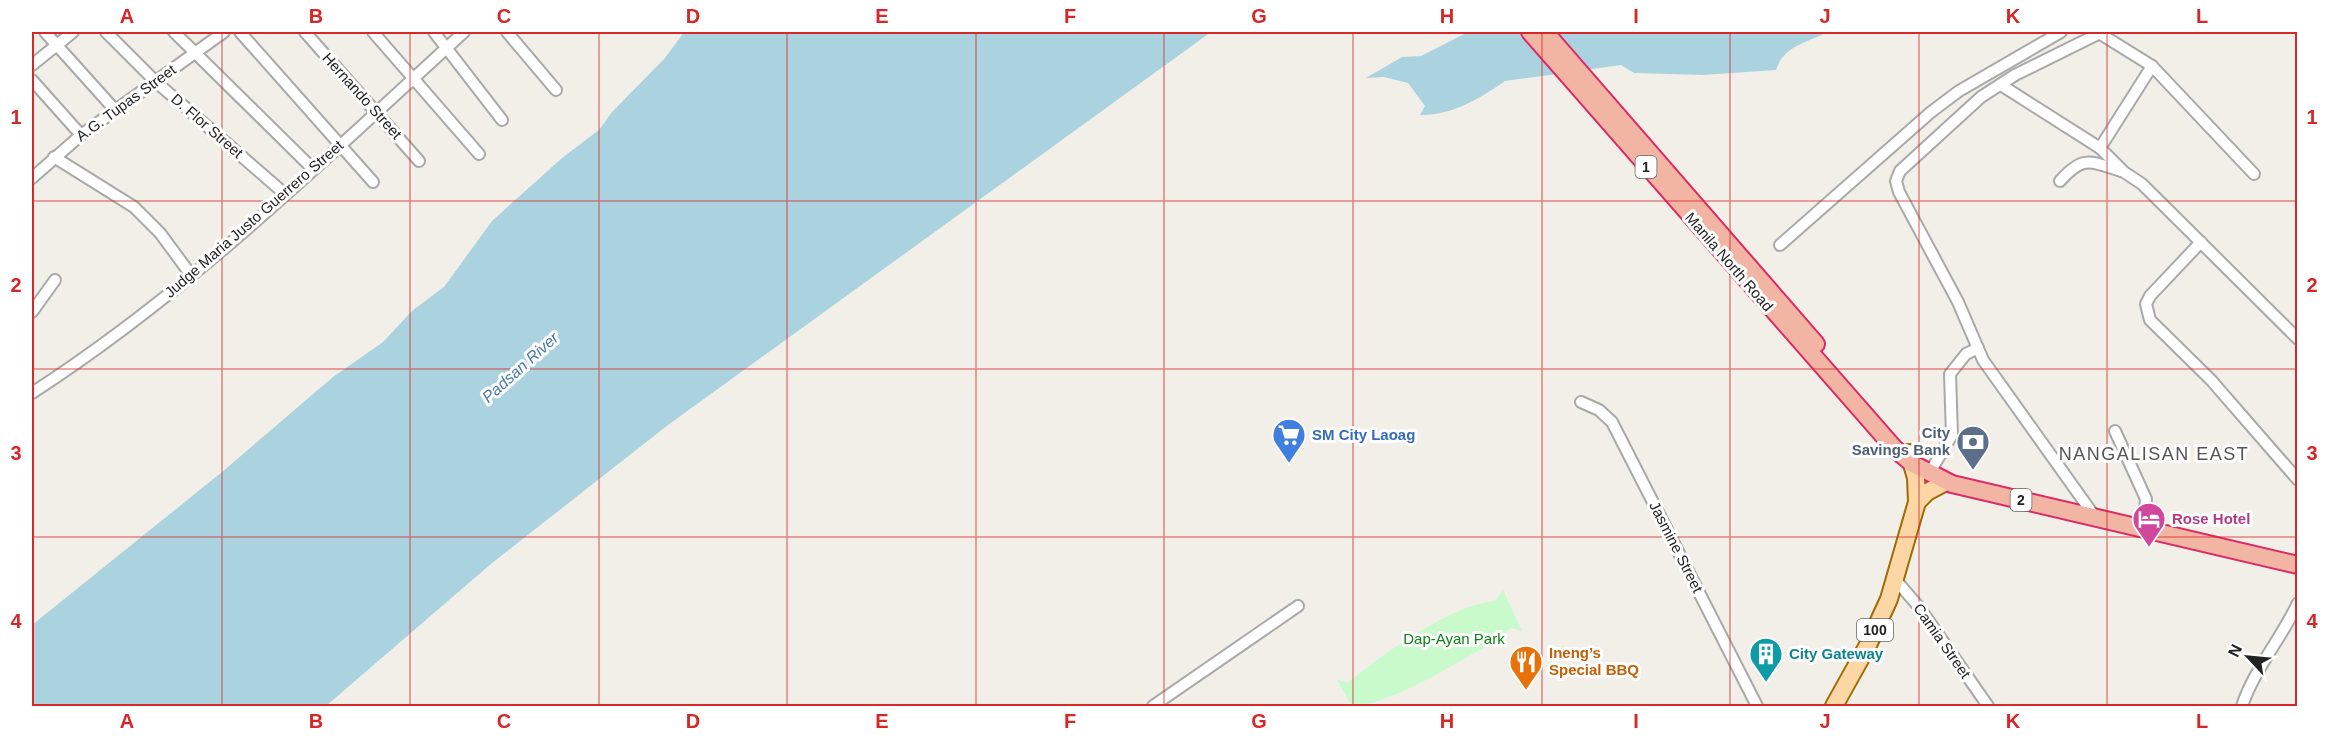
<svg xmlns="http://www.w3.org/2000/svg" width="2329" height="738" font-family="Arial,sans-serif">
	<style>
		.park { fill: #c8facc }
		.water { fill: #aad3df }
		.lines { fill: none; stroke-linecap: round; stroke-linejoin: round }
		.minor-casing { stroke: #a9a9a9; stroke-width: 14 }
		.primary-casing { stroke: #a06b00; stroke-width: 20 }
		.trunk-casing { stroke: #dc2a67; stroke-width: 20 }
		.minor { stroke: #fff; stroke-width: 10 }
		.primary { stroke: #fcd6a4; stroke-width: 16 }
		.trunk { stroke: #f2b4a3; stroke-width: 16 }
		.grid { fill: none; stroke: #d62828; stroke-width: 1.5; stroke-opacity: 0.55 }
		.labels { text-anchor: middle; stroke-width: 6; stroke-linejoin: round; paint-order: stroke }
		.shield { fill: #fff; stroke: #646464; stroke-width: 1.5 }
		.shield-label { font-size: 14px; font-weight: bold; fill: #222 }
		.street-label { font-size: 15px; fill: #222; stroke: #fff }
		.service-label { font-size: 15px; font-weight: bold; fill: #4e5e75; stroke: #fff; text-anchor: end }
		.shop-label { font-size: 15px; font-weight: bold; fill: #366cbe; stroke: #fff; text-anchor: start }
		.hotel-label { font-size: 15px; font-weight: bold; fill: #b23c85; stroke: #fff; text-anchor: start }
		.park-label { font-size: 15px; fill: #0c8416; stroke: #fff }
		.food-label { font-size: 15px; font-weight: bold; fill: #c56008; stroke: #fff; text-anchor: start }
		.culture-label { font-size: 15px; font-weight: bold; fill: #0d838f; stroke: #fff; text-anchor: start }
		.water-label { font-size: 16px; font-style: italic; fill: #4a7aab; stroke: #fff }
		.quarter-label { font-size: 18px; letter-spacing: 1.5px; fill: #555; stroke: #fff }
		.neatline { fill: none; stroke: #d62828; stroke-width: 2 }
		.grid-label { font-size: 20px; text-anchor: middle; font-weight: bold; fill: #d62828 }
	</style>
	<rect width="100%" height="100%" fill="#f2efe9"/>
	<path class="park" d="M1503 590 1522 631 1510 628 1502 637C1466 657 1389 707 1351 706L1337 679 1348 683C1381 655 1452 604 1495 601Z"/>
	<g class="water">
		<path d="M684 32H1211L668 425 492 563 326 706H32V625L222 472 333 377 383 342 413 310 444 287 492 221 562 158 599 130 612 112 665 58Z"/>
		<path d="M1468 32H1828C1807 43 1784 45 1776 70L1703 75 1634 73 1621 65 1505 81C1481 98 1451 116 1420 115L1425 106 1408 83 1384 77 1366 78 1402 57 1421 56Z"/>
	</g>
	<g class="lines">
		<g class="minor-casing">
			<g id="minor">
				<path d="M45 32 115 110"/>
				<path d="M106 32 155 81 285 194"/>
				<path d="M174 32 313 169"/>
				<path d="M240 32 373 182"/>
				<path d="M305 32 419 161"/>
				<path d="M373 32 479 154"/>
				<path d="M434 32 502 120"/>
				<path d="M507 32 556 90"/>
				<path d="M2099 33 2152 66 2100 148 2124 172 2142 184 2298 339"/>
				<path d="M32 65 73 32"/>
				<path d="M2152 66 2254 174"/>
				<path d="M32 80 81 135"/>
				<path d="M2001 85 2100 148"/>
				<path d="M54 157 134 207 160 233 191 275"/>
				<path d="M32 178 81 135 224 32"/>
				<path d="M2060 181C2083 155 2090 161 2121 171"/>
				<path d="M2201 242 2150 296 2146 304 2150 320 2211 380 2298 480"/>
				<path d="M1780 245 1931 112 1959 91 2061 32"/>
				<path d="M32 312 55 280"/>
				<path d="M32 393C190 291 326 158 464 32"/>
				<path d="M1581 402 1599 410 1612 422 1757 706"/>
				<path d="M2115 431 2146 499 2143 529"/>
				<path d="M1933 467 1952 435 1950 374 1966 354 1978 348"/>
				<path d="M2095 517 1983 360 1958 302 1899 192 1896 181 1900 171 1981 97 2015 75 2102 32"/>
				<path d="M1894 578 1919 607 1988 706"/>
				<path d="M1153 706 1298 606"/>
				<path d="M2242 706C2255 668 2281 639 2298 603"/>
			</g>
		</g>
		<g class="primary-casing">
			<g id="primary">
				<path d="M1917 502 1927 492 1946 482"/>
				<path d="M1834 706 1868 645 1889 599 1917 502 1916 478 1909 453"/>
			</g>
		</g>
		<g class="trunk-casing">
			<g id="trunk">
				<path d="M1530 32 1895 449 1913 464 1952 484 2298 565"/>
				<path d="M1545 32 1816 344"/>
			</g>
		</g>
		<use href="#minor" class="minor"/>
		<use href="#primary" class="primary"/>
		<use href="#trunk" class="trunk"/>
	</g>
	<path class="grid" d="M222 32V706M410 32V706M599 32V706M787 32V706M976 32V706M1164 32V706M1353 32V706M1542 32V706M1730 32V706M1919 32V706M2107 32V706M32 201H2298M32 369H2298M32 537H2298"/>
	<defs>
		<g id="supermarket-pin" transform="scale(1.725)"><path d="M0 17L-7.5 6A9.5 9.5 0 1 1 7.5 6Z" fill="#3f7fe0" stroke="#fff"/><path d="M-6-5.5h2.5l.6 2H6L4.5 2H-2.5L-4.4-4H-6ZM-1.5 3.2a1.3 1.3 0 1 0 .1 0ZM3 3.2a1.3 1.3 0 1 0 .1 0Z" fill="#fff"/></g>
		<g id="bank-pin" transform="scale(1.725)"><path d="M0 17L-7.5 6A9.5 9.5 0 1 1 7.5 6Z" fill="#5c6f8a" stroke="#fff"/><path d="M-6-4H6V4H-6ZM0-2.3a2.3 2.3 0 1 0 0 4.6a2.3 2.3 0 1 0 0-4.6Z" fill="#fff"/></g>
		<g id="hotel-pin" transform="scale(1.725)"><path d="M0 17L-7.5 6A9.5 9.5 0 1 1 7.5 6Z" fill="#d1479c" stroke="#fff"/><path d="M-6-4.5h1.5V1H6V5H4.5V3h-9V5H-6ZM-4 0a1.8 1.8 0 1 1 3.6 0ZM.5 0V-2.5h3Q6-2.5 6 0Z" fill="#fff"/></g>
		<g id="building-pin" transform="scale(1.725)"><path d="M0 17L-7.5 6A9.5 9.5 0 1 1 7.5 6Z" fill="#0f9aa8" stroke="#fff"/><path d="M-4-6H4V6H1V3H-1V6H-4ZM-2.5-4.3h1.7v1.8h-1.7ZM.8-4.3h1.7v1.8H.8ZM-2.5-1h1.7V.8h-1.7ZM.8-1h1.7V.8H.8Z" fill="#fff"/></g>
		<g id="restaurant-pin" transform="scale(1.725)"><path d="M0 17L-7.5 6A9.5 9.5 0 1 1 7.5 6Z" fill="#e8710a" stroke="#fff"/><path d="M-5-6h1v4h1v-4h1v4h1v-4h1v5L-1.5 .5V6h-2V.5L-5-1ZM5-6V6H3V1.5H1.5Q1.5-4 5-6Z" fill="#fff"/></g>
	</defs>
	<g fill-rule="evenodd">
		<use href="#supermarket-pin" x="1289" y="435"/>
		<use href="#bank-pin" x="1973" y="442"/>
		<use href="#hotel-pin" x="2149" y="519"/>
		<use href="#building-pin" x="1766" y="654"/>
		<use href="#restaurant-pin" x="1526" y="662"/>
	</g>
	<g class="labels">
		<g class="shield">
			<rect x="1635.5" y="156" width="21" height="22" rx="4.5"/>
			<rect x="2010.5" y="489" width="21" height="22" rx="4.5"/>
			<rect x="1857" y="619" width="36" height="22" rx="4.5"/>
		</g>
		<g class="shield-label">
			<text x="1646" y="172">1</text>
			<text x="2021" y="505">2</text>
			<text x="1875" y="635">100</text>
		</g>
		<g class="street-label">
			<text transform="translate(362 96) rotate(48)" y="5">Hernando Street</text>
			<text transform="translate(126 103) rotate(-36)" y="5">A.G. Tupas Street</text>
			<text transform="translate(207 126) rotate(41)" y="5">D. Flor Street</text>
			<text transform="translate(254 219) rotate(-41)" y="5">Judge Maria Justo Guerrero Street</text>
			<text transform="translate(1729 262) rotate(49)" y="5">Manila North Road</text>
			<text transform="translate(1676 547) rotate(63)" y="5">Jasmine Street</text>
			<text transform="translate(1942 641) rotate(55)" y="5">Camia Street</text>
		</g>
		<g class="service-label">
			<text x="1950" y="438">City<tspan x="1950" dy="17">Savings Bank</tspan></text>
		</g>
		<g class="shop-label">
			<text x="1312" y="440">SM City Laoag</text>
		</g>
		<g class="hotel-label">
			<text x="2172" y="524">Rose Hotel</text>
		</g>
		<g class="park-label">
			<text x="1454" y="644">Dap-Ayan Park</text>
		</g>
		<g class="food-label">
			<text x="1549" y="658">Ineng’s<tspan x="1549" dy="17">Special BBQ</tspan></text>
		</g>
		<g class="culture-label">
			<text x="1789" y="659">City Gateway</text>
		</g>
		<g class="water-label">
			<text transform="translate(520 367) rotate(-42)" y="6">Padsan River</text>
		</g>
		<g class="quarter-label">
			<text x="2154" y="460">NANGALISAN EAST</text>
		</g>
	</g>
	<rect width="2329" height="738" fill="none" stroke="#ffffff" stroke-width="66"/>
	<g transform="translate(2248 657) rotate(296)" stroke="#ffffff" stroke-width="4.5" paint-order="stroke">
	<path d="M0-4.5L10 22L0 15L-10 22Z" fill="#222222"/>
	<text y="-9" font-size="16" font-weight="bold" text-anchor="middle" fill="#222222">N</text>
	</g>
	<rect x="33" y="33" width="2263" height="672" class="neatline"/>
	<g class="grid-label">
		<text x="127" y="23">A</text>
		<text x="316" y="23">B</text>
		<text x="504" y="23">C</text>
		<text x="693" y="23">D</text>
		<text x="882" y="23">E</text>
		<text x="1070" y="23">F</text>
		<text x="1259" y="23">G</text>
		<text x="1447" y="23">H</text>
		<text x="1636" y="23">I</text>
		<text x="1825" y="23">J</text>
		<text x="2013" y="23">K</text>
		<text x="2202" y="23">L</text>
		<text x="16" y="124">1</text>
		<text x="2312" y="124">1</text>
		<text x="16" y="292">2</text>
		<text x="2312" y="292">2</text>
		<text x="16" y="460">3</text>
		<text x="2312" y="460">3</text>
		<text x="16" y="628">4</text>
		<text x="2312" y="628">4</text>
		<text x="127" y="728">A</text>
		<text x="316" y="728">B</text>
		<text x="504" y="728">C</text>
		<text x="693" y="728">D</text>
		<text x="882" y="728">E</text>
		<text x="1070" y="728">F</text>
		<text x="1259" y="728">G</text>
		<text x="1447" y="728">H</text>
		<text x="1636" y="728">I</text>
		<text x="1825" y="728">J</text>
		<text x="2013" y="728">K</text>
		<text x="2202" y="728">L</text>
	</g>
</svg>
